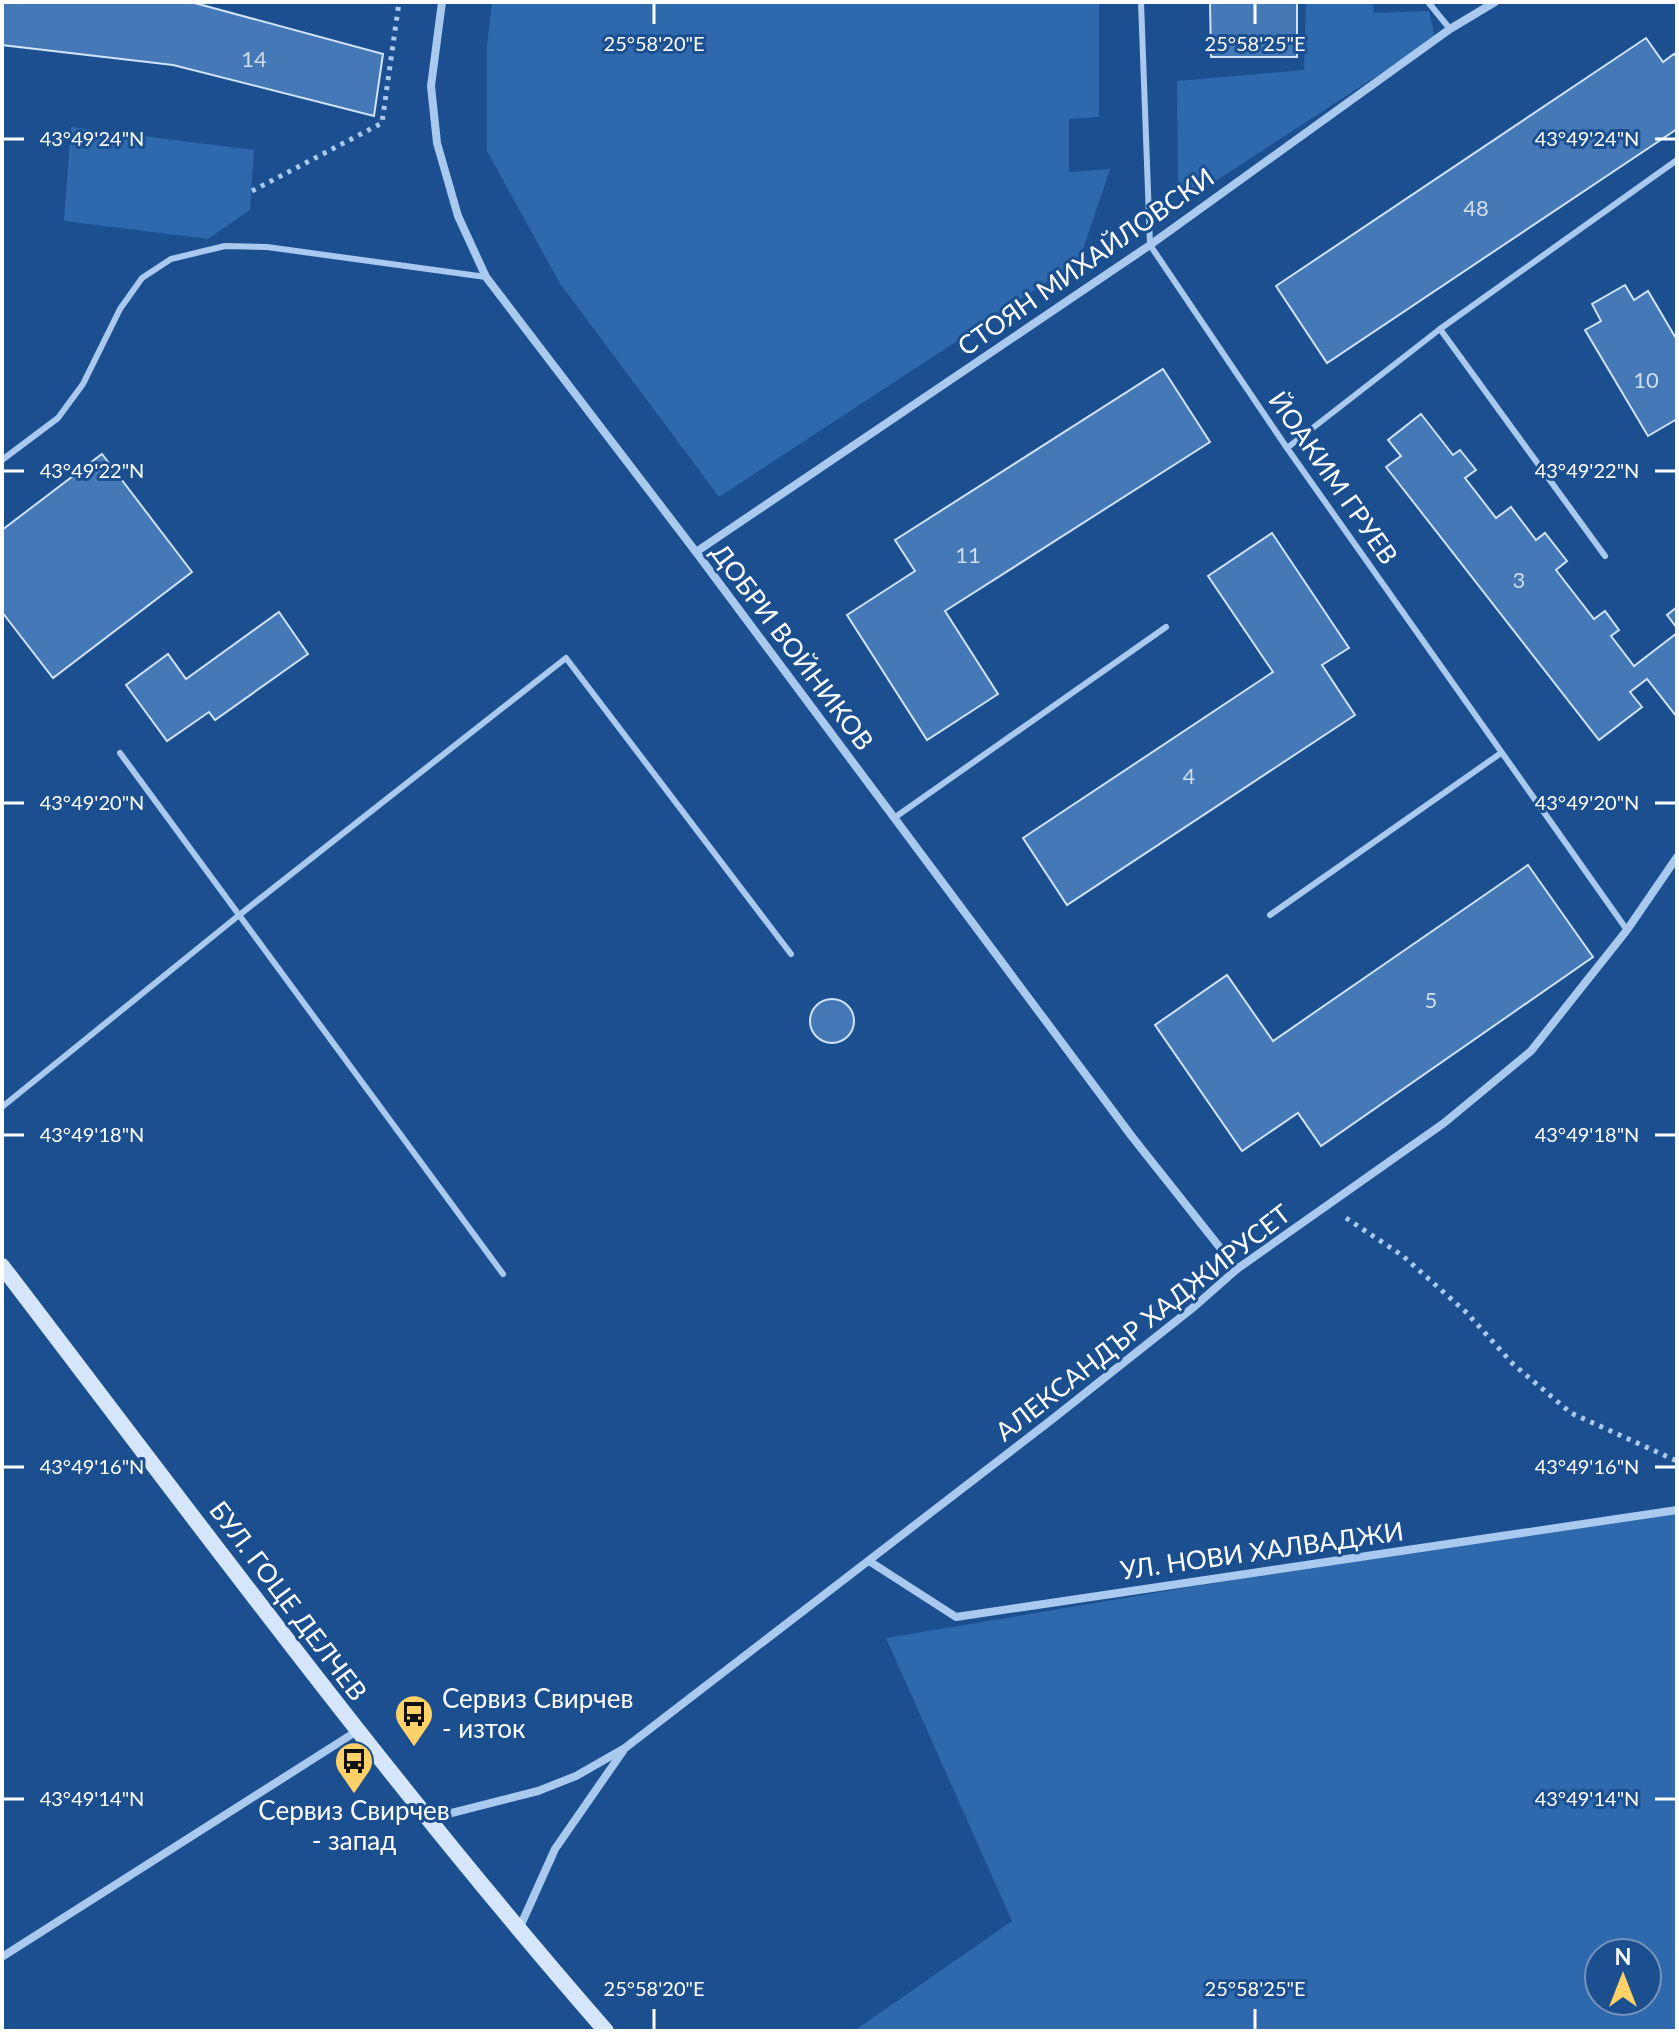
<svg xmlns="http://www.w3.org/2000/svg" width="1679" height="2033" font-family="Lato,sans-serif">
	<style>
		.green { fill: #2e69ad; fill-rule: evenodd }
		.building { fill: #4478b7; stroke: #cfe3fa; stroke-width: 2 }
		.lines { fill: none; stroke-linecap: round; stroke-linejoin: round }
		.path { stroke: #a9c9ee; stroke-width: 5; stroke-dasharray: 4 6; stroke-linecap: butt }
		.service { stroke: #a9c9ee; stroke-width: 6 }
		.minor { stroke: #a9c9ee; stroke-width: 8 }
		.secondary { stroke: #d6e6fa; stroke-width: 16 }
		.ticks { fill: none; stroke: #fff; stroke-width: 3 }
		.labels { text-anchor: middle; stroke-width: 6; stroke-linejoin: round; paint-order: stroke }
		.number-label { font-size: 22px; fill: #d0dded }
		.street-label { font-size: 26px; fill: #fff; stroke: #1b4f8f }
		.poi-label { font-size: 26px; fill: #fff; stroke: #1b4f8f; text-anchor: start }
		.ticks-label { font-size: 20px; text-anchor: middle; fill: #fff; stroke: #1b4f8f; stroke-width: 6; stroke-linejoin: round; paint-order: stroke }
	</style>
	<rect width="100%" height="100%" fill="#1b4f8f"/>
	<g class="green">
		<path d="M492 2H1099V117L1069 119V172L1110 169 1079 261 719 497 559 282 487 151V45Z"/>
		<path d="M1306 2H1373L1374 13 1429 11 1435 38 1205 188 1178 187 1177 81 1304 70Z"/>
		<path d="M71 127 254 150 250 210 208 239 64 221Z"/>
		<path d="M1677 1506V2031H854L1012 1921 886 1638ZM1599 1953H1647V2001H1599Z"/>
	</g>
	<g class="building">
		<path d="M2 2H191L383 54 374 116 173 65 2 45Z"/>
		<path d="M1210 2H1297V57H1211Z"/>
		<path d="M1646 38 1663 62 1674 54 1677 58V129L1327 363 1276 286Z"/>
		<path d="M1625 285 1634 300 1648 291 1677 340V419L1648 436 1585 330 1601 321 1592 304Z"/>
		<path d="M1163 369 1210 442 945 611 998 694 927 740 847 615 915 571 895 540Z"/>
		<path d="M1421 414 1453 455 1460 450 1476 470 1465 478 1496 518 1511 507 1536 540 1545 533 1567 561 1556 570 1594 619 1605 611 1619 630 1611 636 1634 666 1677 633V717L1647 679 1630 692 1642 707 1599 740 1386 467 1401 456 1388 440Z"/>
		<path d="M102 454 192 572 53 678 2 612V530Z"/>
		<path d="M1272 533 1349 648 1322 665 1355 715 1067 905 1023 838 1273 672 1208 576Z"/>
		<path d="M1677 607V628L1667 615Z"/>
		<path d="M279 612 308 654 215 720 209 712 167 741 126 685 168 654 186 679Z"/>
		<path d="M1528 865 1593 957 1321 1146 1298 1113 1242 1151 1155 1025 1227 975 1273 1041Z"/>
		<circle cx="832" cy="1021" r="22"/>
	</g>
	<g class="lines">
		<g class="path">
			<path d="M252 191 382 123 399 2"/>
			<path d="M1346 1218 1403 1256 1467 1313 1513 1364 1571 1413 1677 1461"/>
		</g>
		<g class="service">
			<path d="M1141 2 1150 245 1287 448 1627 930"/>
			<path d="M1428 2 1450 29"/>
			<path d="M1440 329 1605 556"/>
			<path d="M1287 448 1440 329 1677 160"/>
			<path d="M2 460 58 418 83 384 120 309 142 278 171 259 225 246 267 247 486 277"/>
			<path d="M120 753 503 1274"/>
			<path d="M894 818 1166 627"/>
			<path d="M1270 915 1501 753"/>
			<path d="M2 1107 238 916 566 658 791 954"/>
		</g>
		<g class="minor">
			<path d="M442 2 431 86 437 143 458 216 486 277 696 552 1133 1138 1237 1269"/>
			<path d="M696 552 1150 245 1450 29 1495 2"/>
			<path d="M869 1561 956 1617 1677 1510"/>
			<path d="M428 1819 538 1791 576 1776 625 1748 1050 1421 1195 1306 1237 1269 1444 1123 1531 1051 1627 930 1677 857"/>
			<path d="M519 1929 555 1849 623 1751"/>
			<path d="M2 1957 357 1731"/>
		</g>
		<path class="secondary" d="M2 1266C199 1524 392 1786 606 2031"/>
	</g>
	<path class="ticks" d="M654 4V24M1255 4V24M4 139H24M1655 139H1675M4 471H24M1655 471H1675M4 803H24M1655 803H1675M4 1135H24M1655 1135H1675M4 1467H24M1655 1467H1675M4 1799H24M1655 1799H1675M654 2009V2029M1255 2009V2029"/>
	<defs>
		<g id="bus-pin" transform="scale(2)"><path d="M0 17L-7.5 6A9.5 9.5 0 1 1 7.5 6Z" fill="#ffd166" stroke="#1b4f8f"/><path d="M-5-6H5V4H4V6H2V4H-2V6H-4V4H-5ZM-3.5-4V0h7V-4ZM-3.5 1.2v1.5H-2V1.2ZM2 1.2v1.5H3.5V1.2Z" fill="#111"/></g>
	</defs>
	<g fill-rule="evenodd">
		<use href="#bus-pin" x="414" y="1714"/>
		<use href="#bus-pin" x="354" y="1761"/>
	</g>
	<g class="labels">
		<g class="number-label">
			<text x="254" y="67">14</text>
			<text x="1476" y="216">48</text>
			<text x="1646" y="388">10</text>
			<text x="968" y="563">11</text>
			<text x="1519" y="588">3</text>
			<text x="1189" y="784">4</text>
			<text x="1431" y="1008">5</text>
		</g>
		<g class="street-label">
			<text transform="translate(1086 262) rotate(-35)" y="9">СТОЯН МИХАЙЛОВСКИ</text>
			<text transform="translate(1333 478) rotate(55)" y="9">ЙОАКИМ ГРУЕВ</text>
			<text transform="translate(792 647) rotate(53)" y="9">ДОБРИ ВОЙНИКОВ</text>
			<text transform="translate(1143 1323) rotate(-38)" y="9">АЛЕКСАНДЪР ХАДЖИРУСЕТ</text>
			<text transform="translate(1262 1551) rotate(-8)" y="9">УЛ. НОВИ ХАЛВАДЖИ</text>
			<text transform="translate(288 1601) rotate(53)" y="9">БУЛ. ГОЦЕ ДЕЛЧЕВ</text>
		</g>
		<g class="poi-label">
			<text x="442" y="1708">Сервиз Свирчев<tspan x="442" dy="30">- изток</tspan></text>
			<text x="354" y="1820" text-anchor="middle">Сервиз Свирчев<tspan x="354" dy="30">- запад</tspan></text>
		</g>
	</g>
	<g class="ticks-label">
		<text x="654" y="51">25°58'20"E</text>
		<text x="1255" y="51">25°58'25"E</text>
		<text x="92" y="146">43°49'24"N</text>
		<text x="1587" y="146">43°49'24"N</text>
		<text x="92" y="478">43°49'22"N</text>
		<text x="1587" y="478">43°49'22"N</text>
		<text x="92" y="810">43°49'20"N</text>
		<text x="1587" y="810">43°49'20"N</text>
		<text x="92" y="1142">43°49'18"N</text>
		<text x="1587" y="1142">43°49'18"N</text>
		<text x="92" y="1474">43°49'16"N</text>
		<text x="1587" y="1474">43°49'16"N</text>
		<text x="92" y="1806">43°49'14"N</text>
		<text x="1587" y="1806">43°49'14"N</text>
		<text x="654" y="1996">25°58'20"E</text>
		<text x="1255" y="1996">25°58'25"E</text>
	</g>
	<rect width="1679" height="2033" fill="none" stroke="#ffffff" stroke-width="8"/>
	<g transform="translate(1623 1977)"><circle r="38" fill="#1b4f8f" stroke="#7695bc" stroke-width="2"/>
	<path d="M0-6L14 30L0 20L-14 30Z" fill="#ffd166"/>
	<text y="-12" font-size="22" font-weight="bold" text-anchor="middle" fill="#ffffff">N</text>
	</g>
</svg>
